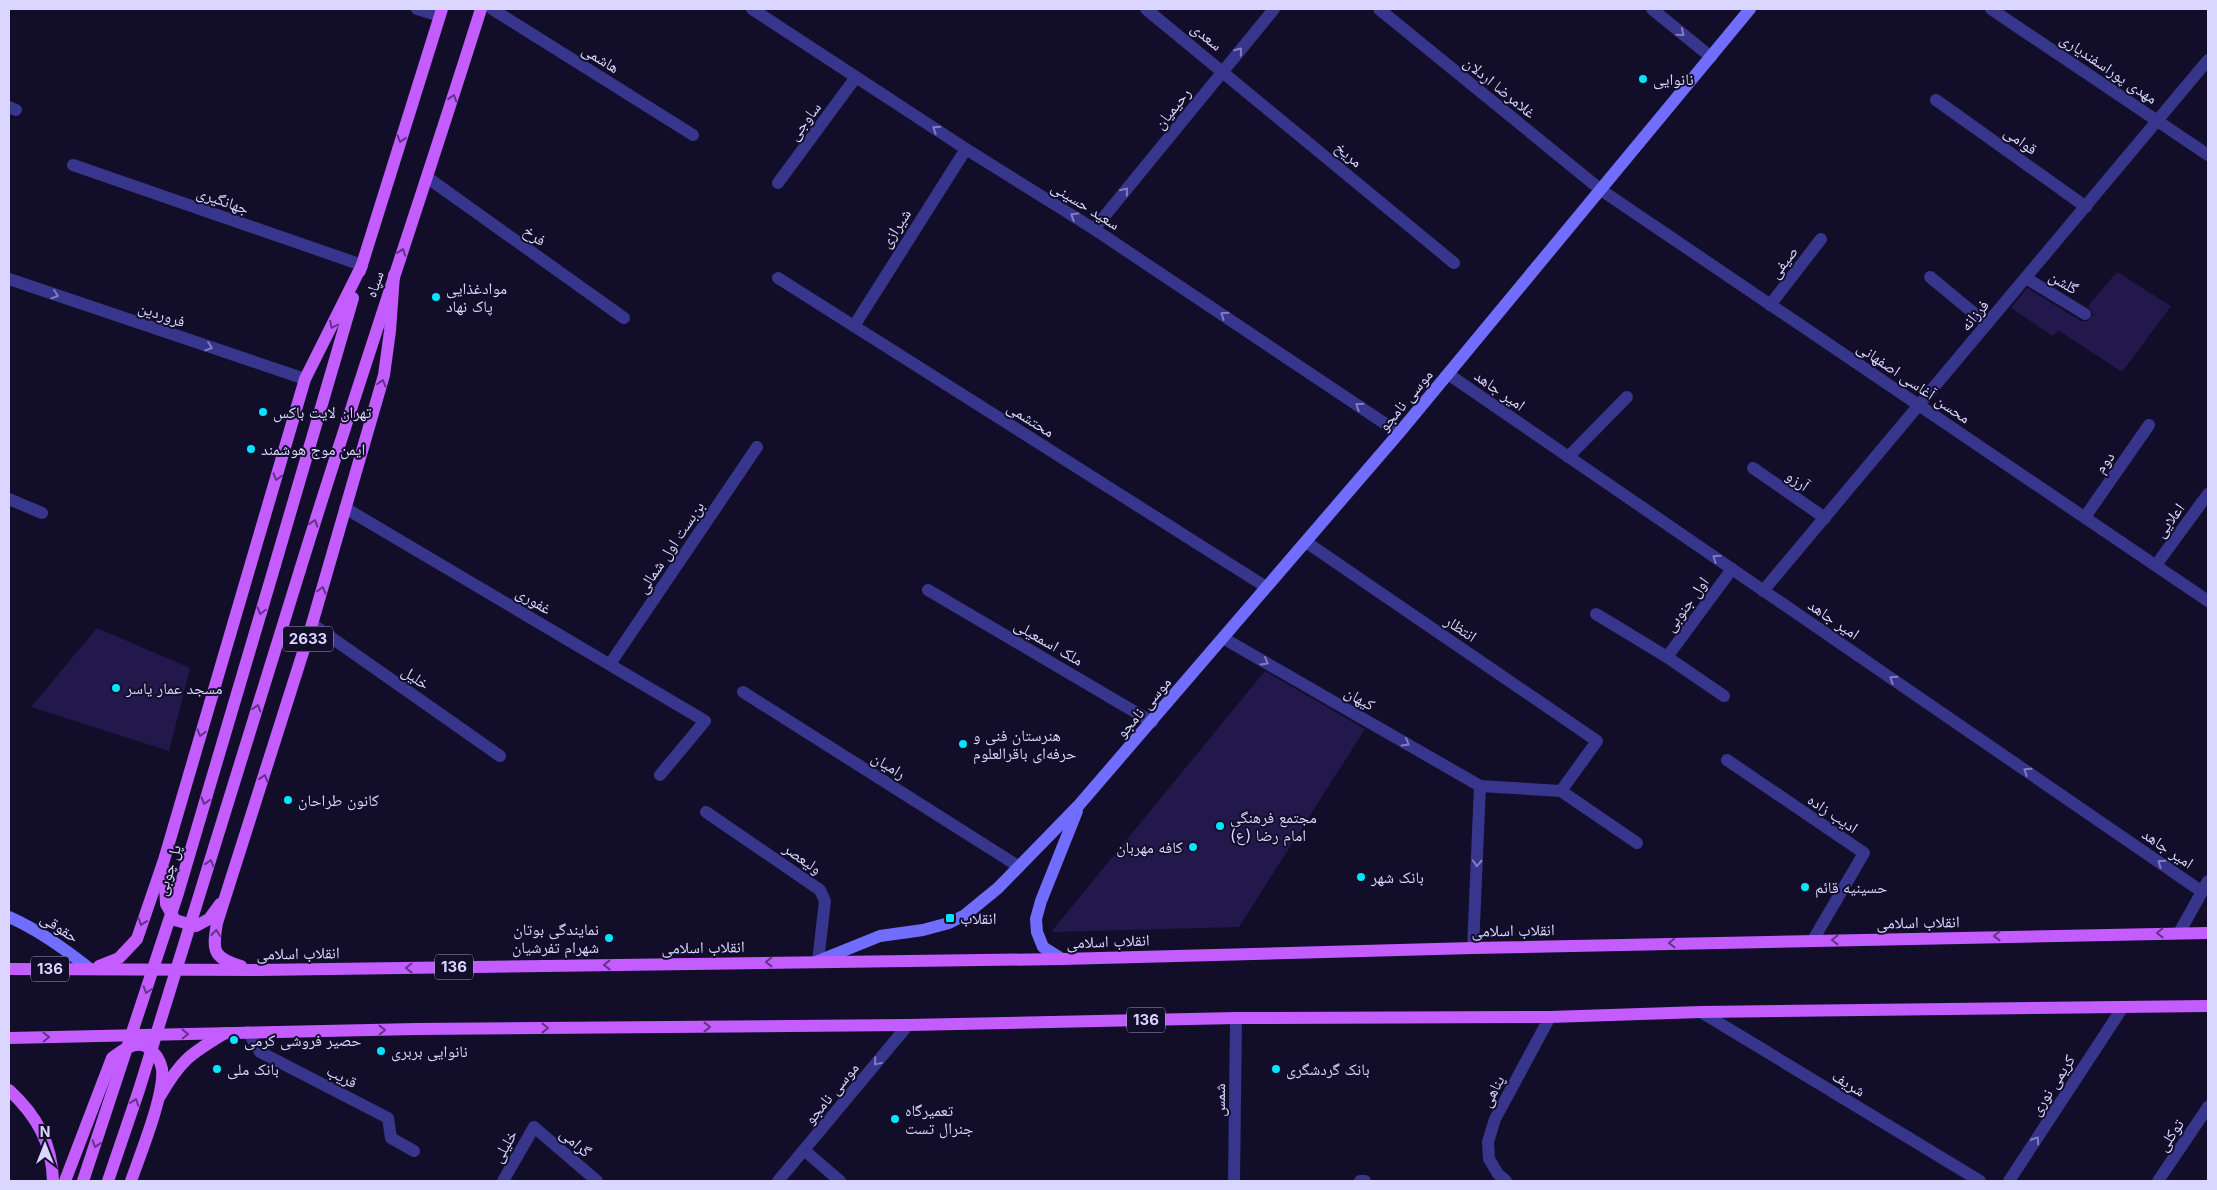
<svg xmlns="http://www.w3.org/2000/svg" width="2217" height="1190" font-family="Inter,'Noto Naskh Arabic',sans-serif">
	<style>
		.building { fill: #23184c }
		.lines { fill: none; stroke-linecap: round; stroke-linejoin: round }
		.minor { stroke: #38358c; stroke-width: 12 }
		.tertiary { stroke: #38358c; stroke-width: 12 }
		.secondary { stroke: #716dff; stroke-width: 12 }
		.primary { stroke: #c35dff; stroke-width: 12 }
		.primary-bridge { stroke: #c35dff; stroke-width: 12 }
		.oneway { stroke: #817dc0 }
		.oneway2 { stroke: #623289 }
		.poi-dot { fill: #02e5ff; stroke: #120e29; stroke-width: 2 }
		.labels { text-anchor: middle; stroke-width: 4; stroke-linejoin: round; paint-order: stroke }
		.shield { fill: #120e29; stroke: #9f9abf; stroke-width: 1 }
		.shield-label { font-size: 15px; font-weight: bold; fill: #dbd6ff }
		.street-label { font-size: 16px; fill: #dbd6ff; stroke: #120e29 }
		.poi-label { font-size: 16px; fill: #dbd6ff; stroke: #120e29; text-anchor: start }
	</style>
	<rect width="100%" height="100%" fill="#120e29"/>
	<g class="building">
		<path d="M2117 272 2171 306 2122 372 2058 330 2053 336 2011 308 2027 288 2081 321H2088L2093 314 2088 306Z"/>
		<path d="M97 628 190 668 169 751 31 707Z"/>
		<path d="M1265 671 1365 729 1239 927 1051 932Z"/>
	</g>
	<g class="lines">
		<g class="minor">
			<path d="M417 9 440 16"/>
			<path d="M492 9 693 135"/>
			<path d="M752 9 966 149 1094 229 1399 433"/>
			<path d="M1146 9 1454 263"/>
			<path d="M1379 9 1601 190 2208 601"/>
			<path d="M1652 9 1711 57"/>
			<path d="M1991 9 2208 155"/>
			<path d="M1936 100 2086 207"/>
			<path d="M9 107 16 110"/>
			<path d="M73 165 362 265"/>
			<path d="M428 178 624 318"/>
			<path d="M778 183 856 77"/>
			<path d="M1094 229 1274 9"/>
			<path d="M1930 277 1987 324"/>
			<path d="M778 278 1266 587"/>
			<path d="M2026 278 2085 314"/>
			<path d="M9 279 305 379"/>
			<path d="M1770 305 1821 239"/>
			<path d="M854 326 966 149"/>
			<path d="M1448 374 2201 891"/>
			<path d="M1568 457 1627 397"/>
			<path d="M1753 468 1825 518"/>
			<path d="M9 499 42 513"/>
			<path d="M345 508 705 721 660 775"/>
			<path d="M2085 517 2149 425"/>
			<path d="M1306 542 1597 741 1561 791 1480 786"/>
			<path d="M2156 565 2208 494"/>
			<path d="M928 590 1152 722"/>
			<path d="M1763 591 2208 60"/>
			<path d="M1596 614 1667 657 1724 696"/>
			<path d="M312 624 500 756"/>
			<path d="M1223 638 1480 786 1473 948"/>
			<path d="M1667 657 1732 569"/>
			<path d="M610 664 757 447"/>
			<path d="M743 692 1018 866"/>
			<path d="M1727 760 1864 853 1813 940"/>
			<path d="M1561 791 1637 843"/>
			<path d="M706 812 820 890 825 901 818 961"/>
			<path d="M2179 933 2208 881"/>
			<path d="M1701 1012 1980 1181"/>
			<path d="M248 1032 260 1052 388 1118 391 1138 414 1151"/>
			<path d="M804 1150 840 1181"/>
			<path d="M503 1181 534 1127 597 1181"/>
			<path d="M1234 1181 1236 1018"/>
			<path d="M1360 1181H1365"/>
			<path d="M1506 1181 1498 1174 1489 1159 1488 1142 1495 1119 1550 1017"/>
			<path d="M2009 1181 2123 1007"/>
			<path d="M2158 1181 2208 1107"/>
		</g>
		<path class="tertiary" d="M778 1181 908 1025"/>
		<g class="secondary">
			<path d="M9 917C39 930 65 949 90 969"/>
			<path d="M1062 959 1043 947 1037 932 1036 919 1041 901 1077 811"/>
			<path d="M818 961 880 936 923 930 949 923 965 915 998 888 1079 805 1399 433 1750 9"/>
		</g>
		<g class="primary">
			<path d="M360 271 442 9"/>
			<path d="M275 565 353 298"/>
			<path d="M300 570C358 382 422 196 481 9"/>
			<path d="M164 870 166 904 175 920 196 926 209 919 220 904"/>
			<path d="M99 966 119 958 137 939 164 860 305 379 362 265"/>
			<path d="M241 966C213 958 212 951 217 923L312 624 384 375 390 331 394 275"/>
			<path d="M9 969 258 970 1062 959 1473 948 2208 933"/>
			<path d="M9 1038 416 1029 908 1025 1236 1018 1550 1017 1701 1012 2208 1006"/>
			<path d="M9 1090C37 1116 52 1143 53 1181"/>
			<path d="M160 1096C181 1060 190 1054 225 1033"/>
			<path d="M65 1181 112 1058C121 1051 135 1040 147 1047 155 1052 160 1059 162 1069 165 1094 140 1155 131 1181"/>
		</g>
		<g class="primary-bridge">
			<path d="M83 1181 178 893 275 565"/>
			<path d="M108 1181 139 1090 300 570"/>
		</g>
	</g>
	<defs><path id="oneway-chevron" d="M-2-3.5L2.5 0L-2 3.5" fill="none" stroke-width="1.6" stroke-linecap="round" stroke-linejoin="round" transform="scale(1.25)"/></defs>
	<g class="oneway">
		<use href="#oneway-chevron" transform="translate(1681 33) rotate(39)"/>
		<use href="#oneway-chevron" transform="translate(1239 51) rotate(-51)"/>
		<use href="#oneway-chevron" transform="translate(936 129) rotate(-147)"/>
		<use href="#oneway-chevron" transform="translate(1125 191) rotate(-51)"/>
		<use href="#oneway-chevron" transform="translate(1074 216) rotate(-148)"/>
		<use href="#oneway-chevron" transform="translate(55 295) rotate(19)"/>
		<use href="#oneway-chevron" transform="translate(1224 315) rotate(-146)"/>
		<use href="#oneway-chevron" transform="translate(209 347) rotate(19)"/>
		<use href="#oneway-chevron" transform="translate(1359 406) rotate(-146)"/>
		<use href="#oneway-chevron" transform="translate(1716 558) rotate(-146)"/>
		<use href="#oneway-chevron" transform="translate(1265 662) rotate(30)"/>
		<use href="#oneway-chevron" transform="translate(1893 679) rotate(-146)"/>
		<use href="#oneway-chevron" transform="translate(1406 743) rotate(30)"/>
		<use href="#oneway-chevron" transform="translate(2027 771) rotate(-146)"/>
		<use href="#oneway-chevron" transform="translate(1477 863) rotate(93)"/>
		<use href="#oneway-chevron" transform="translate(2161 863) rotate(-146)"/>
		<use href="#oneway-chevron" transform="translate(877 1062) rotate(130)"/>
		<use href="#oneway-chevron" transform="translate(2036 1140) rotate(-57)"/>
	</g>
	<g class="oneway2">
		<use href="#oneway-chevron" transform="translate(453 98) rotate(-73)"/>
		<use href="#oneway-chevron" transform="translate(401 139) rotate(107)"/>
		<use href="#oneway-chevron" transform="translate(402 252) rotate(-71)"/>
		<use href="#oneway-chevron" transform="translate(333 325) rotate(116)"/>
		<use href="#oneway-chevron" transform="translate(382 383) rotate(-74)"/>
		<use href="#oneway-chevron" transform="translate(277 477) rotate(106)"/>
		<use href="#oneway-chevron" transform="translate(314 523) rotate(-73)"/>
		<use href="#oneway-chevron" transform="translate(322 590) rotate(-74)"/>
		<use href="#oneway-chevron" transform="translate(261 611) rotate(106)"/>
		<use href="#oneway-chevron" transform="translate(257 708) rotate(-73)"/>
		<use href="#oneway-chevron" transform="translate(201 733) rotate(106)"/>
		<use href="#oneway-chevron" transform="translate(264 778) rotate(-73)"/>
		<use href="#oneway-chevron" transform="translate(205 801) rotate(106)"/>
		<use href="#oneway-chevron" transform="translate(210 863) rotate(-73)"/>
		<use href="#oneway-chevron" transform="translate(142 922) rotate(109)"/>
		<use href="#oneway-chevron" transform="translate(216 933) rotate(-83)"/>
		<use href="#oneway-chevron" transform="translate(2160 933) rotate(179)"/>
		<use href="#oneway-chevron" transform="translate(1997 936) rotate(179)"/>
		<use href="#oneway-chevron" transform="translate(1835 940) rotate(179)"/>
		<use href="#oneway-chevron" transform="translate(1672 943) rotate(179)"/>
		<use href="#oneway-chevron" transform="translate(769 962) rotate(179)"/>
		<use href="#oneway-chevron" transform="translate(607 965) rotate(179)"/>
		<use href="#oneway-chevron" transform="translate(409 968) rotate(179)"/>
		<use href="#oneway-chevron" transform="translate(147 990) rotate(108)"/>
		<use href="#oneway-chevron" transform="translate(707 1027)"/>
		<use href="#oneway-chevron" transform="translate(545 1028)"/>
		<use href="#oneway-chevron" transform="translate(382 1030) rotate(-1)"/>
		<use href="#oneway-chevron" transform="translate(185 1034) rotate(-1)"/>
		<use href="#oneway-chevron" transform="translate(46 1037) rotate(-1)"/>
		<use href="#oneway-chevron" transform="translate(135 1102) rotate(-71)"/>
		<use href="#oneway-chevron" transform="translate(96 1144) rotate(109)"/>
	</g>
	<g class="poi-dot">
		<circle cx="1643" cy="79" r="5"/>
		<circle cx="436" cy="297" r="5"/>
		<circle cx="263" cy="412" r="5"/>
		<circle cx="251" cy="449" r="5"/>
		<circle cx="116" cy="688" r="5"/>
		<circle cx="963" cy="744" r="5"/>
		<circle cx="288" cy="800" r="5"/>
		<circle cx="1220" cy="826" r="5"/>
		<circle cx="1193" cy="847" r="5"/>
		<circle cx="1361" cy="877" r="5"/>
		<circle cx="1805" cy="887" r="5"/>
		<rect x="945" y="913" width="10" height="10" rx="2.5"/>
		<circle cx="609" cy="938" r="5"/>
		<circle cx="234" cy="1040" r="5"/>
		<circle cx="381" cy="1051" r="5"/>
		<circle cx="217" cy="1069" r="5"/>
		<circle cx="1276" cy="1069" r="5"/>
		<circle cx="895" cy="1119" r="5"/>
	</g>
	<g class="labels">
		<g class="shield">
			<rect x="283" y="626.5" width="50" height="25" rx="4"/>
			<rect x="435" y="954.5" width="38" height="25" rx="4"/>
			<rect x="31" y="956.5" width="38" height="25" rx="4"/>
			<rect x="1127" y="1007.5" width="38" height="25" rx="4"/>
		</g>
		<g class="shield-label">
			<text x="308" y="644">2633</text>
			<text x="454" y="972">136</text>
			<text x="50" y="974">136</text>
			<text x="1146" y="1025">136</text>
		</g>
		<g class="street-label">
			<text transform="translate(1207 36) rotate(39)" y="6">سعدی</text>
			<text transform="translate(601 58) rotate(32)" y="6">هاشمی</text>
			<text transform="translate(2109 68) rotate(34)" y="6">مهدی پوراسفندیاری</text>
			<text transform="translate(1500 87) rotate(39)" y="6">غلامرضا اردلان</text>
			<text transform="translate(1172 108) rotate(-51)" y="6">رحیمیان</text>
			<text transform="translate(804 121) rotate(-53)" y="6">ساوجی</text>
			<text transform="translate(2021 140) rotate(36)" y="6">قوامی</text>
			<text transform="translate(1349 154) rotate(40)" y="6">مریخ</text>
			<text transform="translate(223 200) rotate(19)" y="6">جهانگیری</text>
			<text transform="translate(1086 205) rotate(32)" y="6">سعید حسینی</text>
			<text transform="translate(895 228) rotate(-57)" y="6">شیرازی</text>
			<text transform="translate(535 235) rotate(35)" y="6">فرخ</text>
			<text transform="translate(1783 262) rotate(-52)" y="6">صیفی</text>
			<text transform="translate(2064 282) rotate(31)" y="6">گلشن</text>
			<text transform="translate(374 284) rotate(-71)" y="6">سپاه</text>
			<text transform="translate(162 314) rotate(19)" y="6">فروردین</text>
			<text transform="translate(1974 315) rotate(-50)" y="6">فرزانه</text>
			<text transform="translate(1914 382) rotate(34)" y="6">محسن آغاسی اصفهانی</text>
			<text transform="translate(1500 390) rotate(35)" y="6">امیر جاهد</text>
			<text transform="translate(1405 400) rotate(-50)" y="6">موسی نامجو</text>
			<text transform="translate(1031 419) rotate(32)" y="6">محتشمی</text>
			<text transform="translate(2104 462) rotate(-55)" y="6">دوم</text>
			<text transform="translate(1798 480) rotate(35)" y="6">آرزو</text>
			<text transform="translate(2169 520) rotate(-53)" y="6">اعلایی</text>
			<text transform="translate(670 547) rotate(-56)" y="6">بن‌بست اول شمالی</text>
			<text transform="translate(534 600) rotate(31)" y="6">غفوری</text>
			<text transform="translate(1686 604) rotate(-54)" y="6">اول جنوبی</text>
			<text transform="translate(1834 619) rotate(34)" y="6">امیر جاهد</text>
			<text transform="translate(1461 628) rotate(34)" y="6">انتظار</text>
			<text transform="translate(1049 642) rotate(30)" y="6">ملک اسمعیلی</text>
			<text transform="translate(416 677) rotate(35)" y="6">خلیل</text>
			<text transform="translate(1360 698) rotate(30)" y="6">کیهان</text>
			<text transform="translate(1143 707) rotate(-49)" y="6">موسی نامجو</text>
			<text transform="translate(889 765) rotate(32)" y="6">رامیان</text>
			<text transform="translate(1833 813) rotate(34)" y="6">ادیب زاده</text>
			<text transform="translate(2168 848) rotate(34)" y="6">امیر جاهد</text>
			<text transform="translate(803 858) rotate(35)" y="6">ولیعصر</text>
			<text transform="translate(168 870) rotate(-73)" y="6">پل چوبی</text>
			<text transform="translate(1918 922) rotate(-1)" y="6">انقلاب اسلامی</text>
			<text transform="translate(60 927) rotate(33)" y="6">حقوقی</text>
			<text transform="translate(1513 930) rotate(-1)" y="6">انقلاب اسلامی</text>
			<text transform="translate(1108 941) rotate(-2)" y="6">انقلاب اسلامی</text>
			<text transform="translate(703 947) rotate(-1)" y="6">انقلاب اسلامی</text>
			<text transform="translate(298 953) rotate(-1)" y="6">انقلاب اسلامی</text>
			<text transform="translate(342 1076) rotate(27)" y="6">قریب</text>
			<text transform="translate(1849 1083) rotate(31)" y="6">شریف</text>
			<text transform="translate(2052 1085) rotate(-57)" y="6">کریمی نوری</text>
			<text transform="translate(1492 1091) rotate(-62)" y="6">پناهی</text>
			<text transform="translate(831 1093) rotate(-50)" y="6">موسی نامجو</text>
			<text transform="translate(1219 1100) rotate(-89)" y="6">شمس</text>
			<text transform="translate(2170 1135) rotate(-56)" y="6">توکلی</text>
			<text transform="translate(576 1142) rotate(41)" y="6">گرامی</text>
			<text transform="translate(504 1146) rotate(-60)" y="6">خلیلی</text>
		</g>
		<g class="poi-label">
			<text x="1653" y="85">نانوایی</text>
			<text x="446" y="294">موادغذایی<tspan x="446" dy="18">پاک نهاد</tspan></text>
			<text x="273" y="418">تهران لایت باکس</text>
			<text x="261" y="455">ایمن موج هوشمند</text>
			<text x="126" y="694">مسجد عمار یاسر</text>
			<text x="973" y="741">هنرستان فنی و<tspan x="973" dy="18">حرفه‌ای باقرالعلوم</tspan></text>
			<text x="298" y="806">کانون طراحان</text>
			<text x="1230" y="823">مجتمع فرهنگی<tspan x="1230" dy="18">امام رضا (ع)</tspan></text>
			<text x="1183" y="853" text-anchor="end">کافه مهربان</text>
			<text x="1371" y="883">بانک شهر</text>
			<text x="1815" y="893">حسینیه قائم</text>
			<text x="960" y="924">انقلاب</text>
			<text x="599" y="935" text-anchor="end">نمایندگی بوتان<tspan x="599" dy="18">شهرام تفرشیان</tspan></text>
			<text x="244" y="1046">حصیر فروشی کرمی</text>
			<text x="391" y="1057">نانوایی بربری</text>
			<text x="227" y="1075">بانک ملی</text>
			<text x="1286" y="1075">بانک گردشگری</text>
			<text x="905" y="1116">تعمیرگاه<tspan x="905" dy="18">جنرال تست</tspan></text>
		</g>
	</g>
	<rect width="2217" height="1190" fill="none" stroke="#dbd6ff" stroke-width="20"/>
	<g transform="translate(45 1145)" stroke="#120e29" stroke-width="4" paint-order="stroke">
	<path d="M0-4L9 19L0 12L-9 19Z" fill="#dbd6ff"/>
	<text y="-8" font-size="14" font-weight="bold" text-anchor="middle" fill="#dbd6ff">N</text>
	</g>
</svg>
